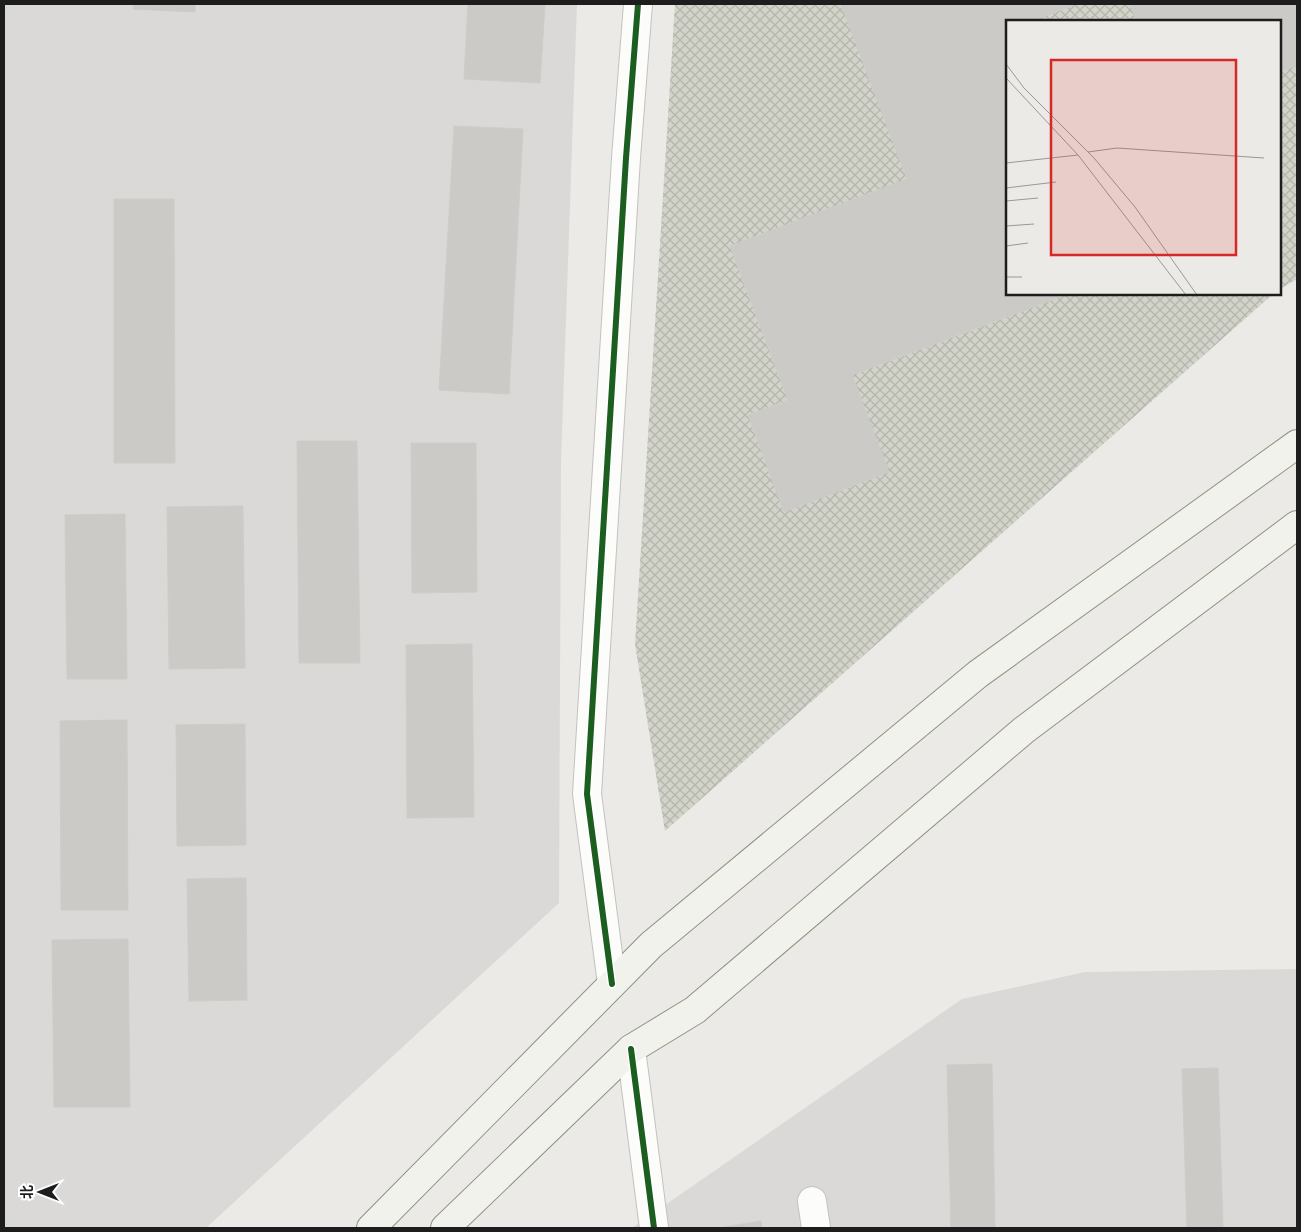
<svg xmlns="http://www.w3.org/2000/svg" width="1301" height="1232" font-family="Lato,'Noto Sans SC',sans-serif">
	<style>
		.residential { fill: #dad9d7 }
		.construction { fill: url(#construction-cross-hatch) }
		.building { fill: #cccac7; stroke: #ceccc8 }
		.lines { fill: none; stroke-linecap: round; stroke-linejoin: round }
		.minor-casing { stroke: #c2c2c0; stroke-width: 30 }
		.tertiary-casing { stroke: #c2c2c0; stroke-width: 30 }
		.secondary-casing { stroke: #8f9380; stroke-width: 30 }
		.minor { stroke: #fcfcfb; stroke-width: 28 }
		.tertiary { stroke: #fcfcfb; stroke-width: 28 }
		.secondary { stroke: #f0f2eb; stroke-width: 28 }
		.cycleway-casing { stroke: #fff; stroke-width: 9 }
		.cycleway { stroke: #1b5e20; stroke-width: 6 }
		.inset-road { fill: none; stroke: #999896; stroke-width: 1 }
		.view { fill: #d62828; fill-opacity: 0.15; stroke: #d62828; stroke-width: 2.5 }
		.inset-edge { fill: none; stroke: #1d1d1d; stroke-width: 2.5 }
	</style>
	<defs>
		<pattern id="construction-cross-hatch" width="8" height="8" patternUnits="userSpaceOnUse" patternTransform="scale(1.25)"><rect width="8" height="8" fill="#d2d3c9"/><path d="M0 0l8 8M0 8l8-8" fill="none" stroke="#b4b5ac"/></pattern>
	</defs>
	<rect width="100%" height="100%" fill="#ebeae6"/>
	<g class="residential">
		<path d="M4 4H577L561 462 559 903 206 1228H4Z"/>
		<path d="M1297 969V1228H632L962 999 1085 972Z"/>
	</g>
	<path class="construction" d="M675 4H1297V279L1280 289V21H1007V294H1273L665 831 635 644Z"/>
	<g class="building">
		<path d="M134 4H195V12L133 9Z"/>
		<path d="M468 4H545L540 83 464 79Z"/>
		<path d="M841 4H1077L1032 21H1007V294H1068L852 375 889 472 784 512 748 415 788 400 730 246 907 179Z"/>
		<path d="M1130 4H1297V65L1280 72V21H1137Z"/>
		<path d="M454 126 523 129 509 394 439 390Z"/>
		<path d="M114 199H174L175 463H114Z"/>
		<path d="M297 441H357L360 663H299Z"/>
		<path d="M411 443H476L477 592 412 593Z"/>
		<path d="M243 506 245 668 169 669 167 507Z"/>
		<path d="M125 514 127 679H67L65 515Z"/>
		<path d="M472 644 474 817 407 818 406 645Z"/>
		<path d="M127 720 128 910H61L60 721Z"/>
		<path d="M245 724 246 845 177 846 176 725Z"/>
		<path d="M246 878 247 1000 189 1001 187 879Z"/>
		<path d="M128 939 130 1107H54L52 940Z"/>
		<path d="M992 1064 995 1228H951L947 1065Z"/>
		<path d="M1218 1068 1223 1228H1187L1182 1069Z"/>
		<path d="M761 1221 762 1228H719Z"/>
	</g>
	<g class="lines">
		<g class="minor-casing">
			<path id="minor" d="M812 1201 816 1228"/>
		</g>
		<g class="tertiary-casing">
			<g id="tertiary">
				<path d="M612 984 587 794 626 158 638 4"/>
				<path d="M631 1049 654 1228"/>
			</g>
		</g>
		<g class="secondary-casing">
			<g id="secondary">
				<path d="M371 1228 651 945 978 674 1297 444"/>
				<path d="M445 1228 631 1049 695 1010 1024 730 1297 525"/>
			</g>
		</g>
		<use href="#minor" class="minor"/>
		<use href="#tertiary" class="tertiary"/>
		<use href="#secondary" class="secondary"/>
		<g class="cycleway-casing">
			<g id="cycleway">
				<path d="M612 984 587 794 626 158 638 4"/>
				<path d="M631 1049 654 1228"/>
			</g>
		</g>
		<use href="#cycleway" class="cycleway"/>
	</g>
	<g transform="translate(1006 20)">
		<rect width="275" height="275" fill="#ebeae6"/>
		<path class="inset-road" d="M0 44 18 68 88 138 129 187 191 275M0 58 72 135 180 275M82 132 111 128 258 138M0 143 72 135M0 168 50 162M0 181 32 178M0 206 28 204M0 226 22 223M0 257H16"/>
		<path class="view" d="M45 40H230V235H45Z"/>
		<rect width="275" height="275" class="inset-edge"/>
	</g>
	<rect width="1301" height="1232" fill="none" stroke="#1d1d1d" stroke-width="10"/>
	<g transform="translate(40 1192) rotate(270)" stroke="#ffffff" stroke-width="4" paint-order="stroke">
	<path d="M0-4L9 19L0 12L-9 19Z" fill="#1d1d1d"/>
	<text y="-8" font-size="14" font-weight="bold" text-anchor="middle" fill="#1d1d1d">北</text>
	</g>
</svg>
